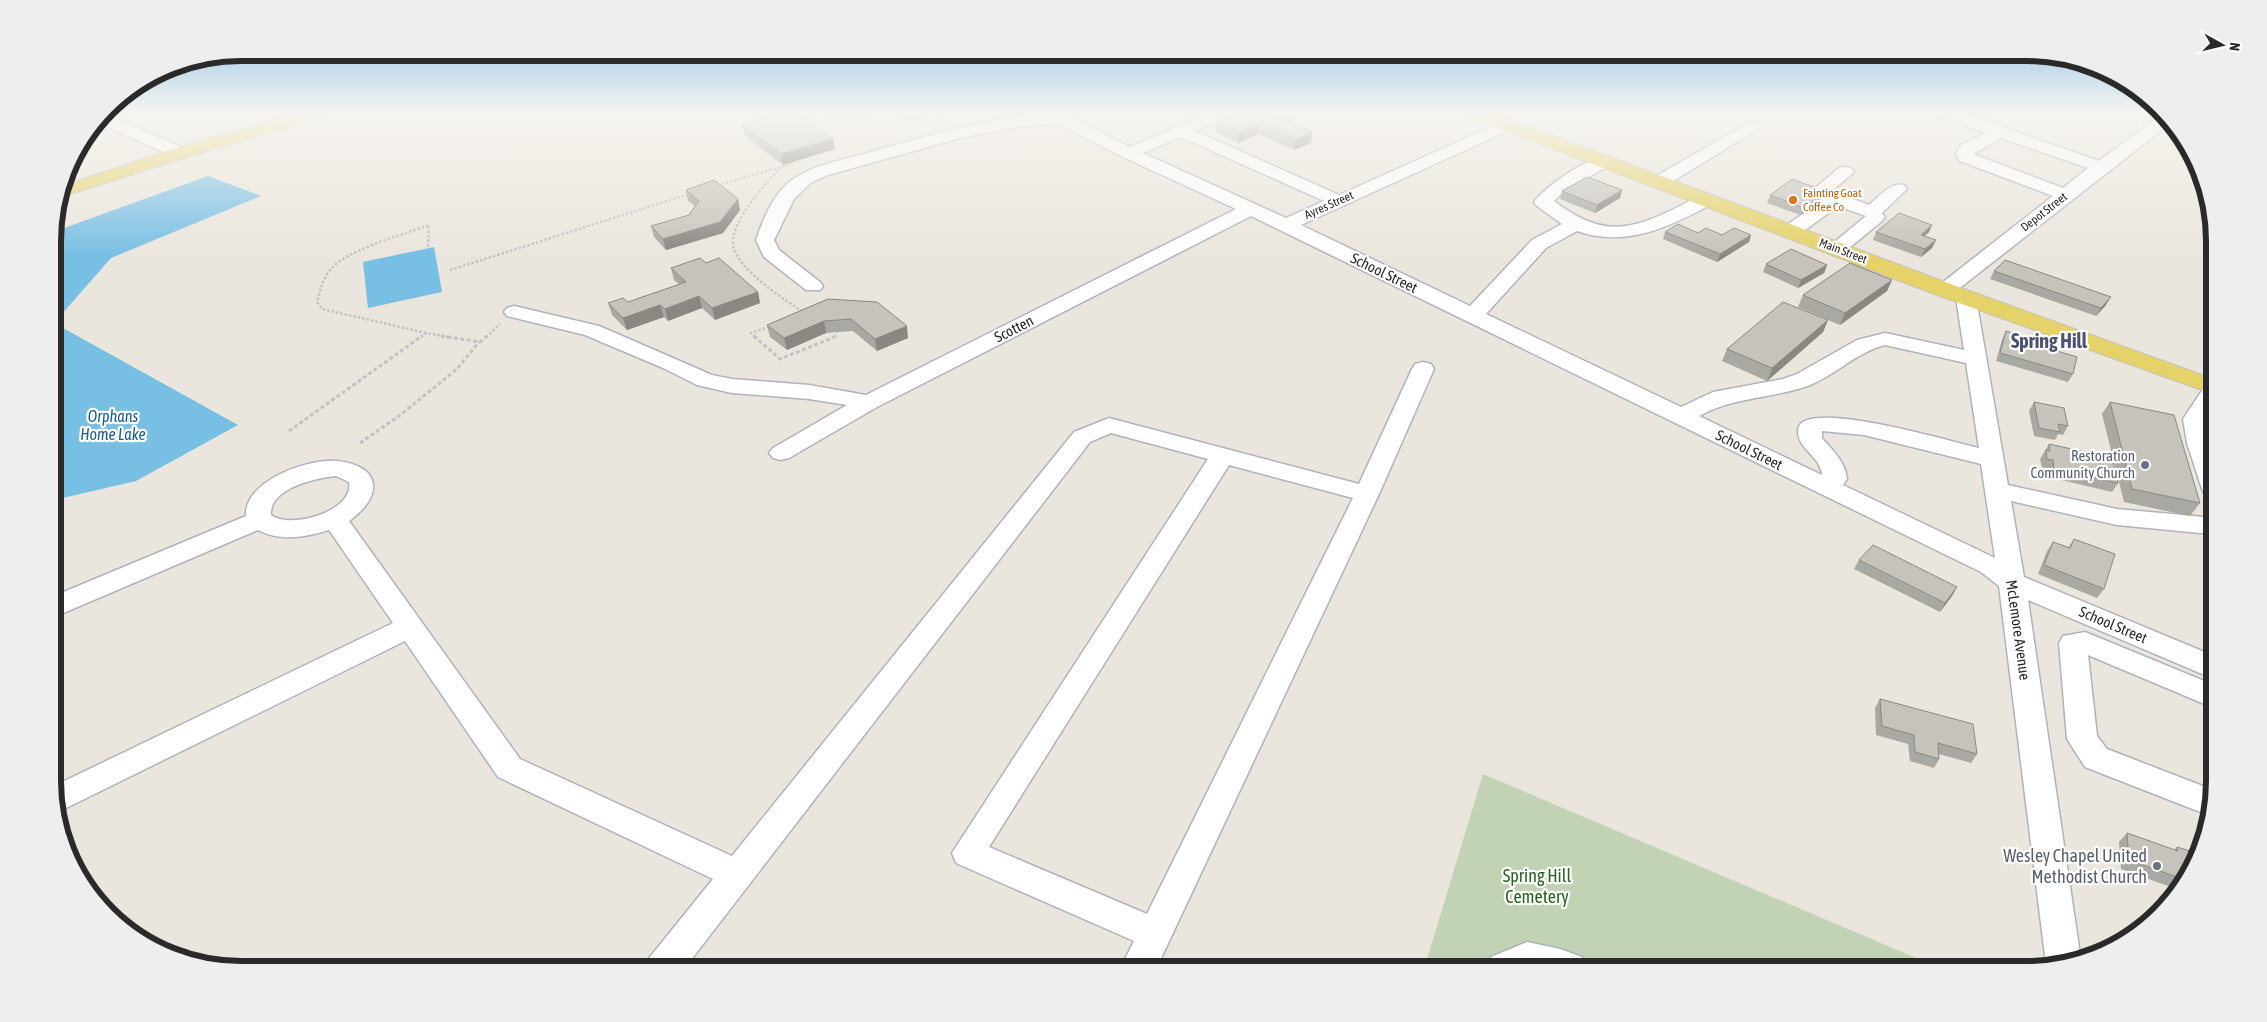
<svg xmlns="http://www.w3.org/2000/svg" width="2267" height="1022" font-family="'Asap Condensed',sans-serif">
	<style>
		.cemetery { fill: #c2d3b5 }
		.water { fill: #78bfe4 }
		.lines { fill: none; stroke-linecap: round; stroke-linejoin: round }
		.minor-casing { stroke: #b0b2bc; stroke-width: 3 }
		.major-casing { stroke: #c3c3c3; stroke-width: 2 }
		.path-far1 { stroke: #c3c3c3; stroke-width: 2.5; stroke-dasharray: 2.5 2; stroke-linecap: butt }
		.path { stroke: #c3c3c3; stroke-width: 3; stroke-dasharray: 4 2.5; stroke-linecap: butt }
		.minor { fill: #fff; fill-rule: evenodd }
		.major { fill: #e5d268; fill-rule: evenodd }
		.wall { fill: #aaa8a2 }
		.shaded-wall { fill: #8b8884 }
		.building { fill: #c6c3bc; stroke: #8b8884 }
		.food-dot { fill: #e8710a; stroke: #fff; stroke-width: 2 }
		.worship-dot { fill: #6b7280; stroke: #fff; stroke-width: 2 }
		.labels { text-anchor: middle; stroke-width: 4.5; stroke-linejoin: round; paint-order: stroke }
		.far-food-label { font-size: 12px; fill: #c56008; stroke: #fff; text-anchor: start }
		.far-street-label { font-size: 12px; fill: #2a2a2a; stroke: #fff }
		.street-label { font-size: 15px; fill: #2a2a2a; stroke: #fff }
		.worship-label { font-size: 15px; fill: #5b616d; stroke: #fff; text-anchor: end }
		.water-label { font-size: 16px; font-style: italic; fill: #185d8f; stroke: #fff }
		.near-worship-label { font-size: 18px; fill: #5b616d; stroke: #fff; text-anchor: end }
		.near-park-label { font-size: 18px; fill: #286120; stroke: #fff }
		.district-label { font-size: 20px; font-weight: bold; fill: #4e5277; stroke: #fff }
		.rim { fill: none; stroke: #2a2a2a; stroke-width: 6 }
	</style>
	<rect width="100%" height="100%" fill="#ebe6dd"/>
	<path class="cemetery" d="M1483 774 1942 969H1424Z"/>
	<g class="water">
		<path d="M208 176 261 196 111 258 54 323 238 425 136 481 54 500 53 232Z"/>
		<path d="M434 247 442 292 368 308 363 262Z"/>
	</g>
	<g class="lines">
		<g class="minor-casing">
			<g id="minor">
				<path d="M1040 112H1061L1130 147 1211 112H1234L1232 115 1195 131 1339 195 1502 122H1514L1516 125 1514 128 1301 225 1470 306 1532 240 1562 224 1537 206 1534 202C1545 187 1592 153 1610 157L1613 161 1610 165 1564 191 1554 201C1601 237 1629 232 1680 206 1690 201 1700 193 1712 196L1715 200 1712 204C1669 227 1626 248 1577 231L1546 248 1486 314 1681 407 1713 392 1783 379 1797 374 1857 340 1885 333 1964 350 1956 298 1959 294 1966 292 1973 294 1976 298 2008 485 2117 509 2205 517 2214 515V534H2211L2117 525 2011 501 2024 577 2214 656V679L2028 600 2081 961 2048 967 2046 964 1999 586 1981 572 1251 216 877 407 789 458 781 460 773 458 769 453 773 448 847 405 809 399 732 393 697 385 663 368 585 335 507 316 504 312 507 308 514 306 599 326 712 375 732 379 809 385 866 395 1236 209 1123 157 1057 123 1008 128 960 138 828 175 812 182 794 199 774 240 779 250 820 282 823 286 820 290H806L764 257 756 240C763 220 771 199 787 184 808 166 838 161 864 154 922 137 981 120 1042 114ZM1181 137 1324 201 1286 218 1143 153ZM1885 345 1966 363 1979 448C1955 443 1803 397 1798 429 1796 449 1821 456 1822 475L1699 416C1734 396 1774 399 1810 385 1837 374 1857 352 1885 345ZM1822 431 1864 435 1981 464 1995 558 1843 485 1847 479C1845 461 1833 451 1822 438Z"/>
				<path d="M1935 112H1960L2099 161 2161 115 2172 122 1952 294 1945 296 1938 294 1935 290 1938 286 2053 196 1960 161 1956 153 1961 145 1986 133 1937 115ZM2001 138 2088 168 2063 188 1973 154Z"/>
				<path d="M105 114 186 149 188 153 186 157H174L99 123Z"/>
				<path d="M1752 121 1758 123 1760 126 1758 129 1665 186H1653L1650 182 1653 178Z"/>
				<path d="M1845 167 1851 168 1854 172 1832 191 1869 205C1880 196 1890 182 1904 185L1907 189 1882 213 1885 217 1882 221 1843 253H1829L1826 249 1866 216 1838 206 1797 236H1783L1781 232 1783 228 1822 200 1814 197 1811 193 1814 189 1839 168Z"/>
				<path d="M1423 362 1431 364 1434 369 1379 494 1156 969H1120L1134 941 956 863 952 853 1208 459 1111 433 1090 442 684 969H645L650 957 713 879 498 777 405 641 56 813 54 786 393 623 329 530C306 537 280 542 258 530L54 617V596L246 516C243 481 309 458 337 461 383 466 383 497 349 521L520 759 732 856 1074 432 1109 418 1359 484 1412 369 1415 364ZM1229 465 1353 498 1147 914 989 847ZM336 476 349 482C355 511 290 530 271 515 269 488 316 478 336 476Z"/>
				<path d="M2213 384V407L2205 419 2214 451V497L2205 495 2202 489 2187 443 2183 419 2205 386Z"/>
				<path d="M2085 632 2214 685V708L2088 655 2097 736 2107 749 2213 790 2208 815 2085 767 2067 739 2059 643 2063 636Z"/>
				<path d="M1527 942 1560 949 1582 957 1587 969H1486L1491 957Z"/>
			</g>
		</g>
		<g class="major-casing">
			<g id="major">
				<path d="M300 112H329L327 116 187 157 61 197 65 185 173 149Z"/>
				<path d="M1465 112H1490L1953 285 2213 379V394L1937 295 1467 116Z"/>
			</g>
		</g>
		<g class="path-far1">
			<path d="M893 112 913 126"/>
			<path d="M802 120 816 116 885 122 897 131"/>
			<path d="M932 120 957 112"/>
			<path d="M781 167C766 184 731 220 733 244 735 268 784 299 803 312"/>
			<path d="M717 185 793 164"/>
			<path d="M450 270 689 194"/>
			<path d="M426 333 322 309 317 302C320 290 323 279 330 270 347 249 403 235 429 225L428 247"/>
			<path d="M421 337 426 333 449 337"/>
			<path d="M486 337 500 324"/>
			<path d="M755 337 751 333 771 326"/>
			<path d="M834 337 838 335"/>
		</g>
		<g class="path">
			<path d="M441 336 480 342 487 336"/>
			<path d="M754 336 780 359 837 336"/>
			<path d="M289 431 422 336"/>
			<path d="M360 443 399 416 457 369 479 342"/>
		</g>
		<use href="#minor" class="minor"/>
		<use href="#major" class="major"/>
	</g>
	<g class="wall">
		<path d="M895 112H938L908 121Z"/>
		<path d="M1295 120 1289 122 1312 132 1311 143 1294 150 1258 134 1238 143 1216 133V122Z"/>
		<path d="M742 125 833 139 835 149 783 165 745 136Z"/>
		<path d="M1816 188 1814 191 1822 194 1819 201 1801 215 1767 203 1770 195Z"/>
		<path d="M686 190 740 210 723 233 666 250 654 237 651 226 689 215 695 206 688 201Z"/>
		<path d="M1622 190 1620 198 1595 213 1560 199 1562 191Z"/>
		<path d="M1932 225 1929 232 1925 236 1936 240 1932 248 1921 257 1873 240 1876 232Z"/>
		<path d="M1665 232 1698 233 1722 235H1751L1749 242 1717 262 1663 239Z"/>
		<path d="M706 263 758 292 760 303 715 320 702 308 668 321 664 317 627 330 612 315 608 303 628 302 679 284 674 280 671 268Z"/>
		<path d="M1766 264 1827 265 1824 273 1798 288 1763 272Z"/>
		<path d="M1994 271 2106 305 2096 316 1990 279Z"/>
		<path d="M1892 280 1887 291 1840 325 1828 320 1823 332 1767 381 1722 361 1727 349 1827 319 1798 307 1803 295Z"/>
		<path d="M828 299 908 338 877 351 853 331 826 333 787 350 770 337 767 325Z"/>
		<path d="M2006 331 2047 348 2073 374 2068 382 1996 361 2002 340Z"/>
		<path d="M2034 402 2068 426 2063 435 2058 434 2055 440 2034 436 2029 411Z"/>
		<path d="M2110 402 2200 503 2190 516 2124 502 2102 414Z"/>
		<path d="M2049 444 2118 483 2112 492 2049 477 2047 469 2042 467 2040 459Z"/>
		<path d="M2074 539 2104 589 2097 598 2038 574 2047 551 2053 542 2068 548Z"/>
		<path d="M1859 560 1957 587 1952 596 1940 612 1854 569Z"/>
		<path d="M1880 699 1977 754 1971 763 1939 754V759L1934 768 1910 761 1908 744 1876 735 1875 708Z"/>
		<path d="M2127 833 2174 850 2177 847 2199 854 2179 890 2121 869 2119 842Z"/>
	</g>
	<g class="shaded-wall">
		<path d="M907 112H938L908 121Z"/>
		<path d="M1288 112H1296L1295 120 1276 127 1277 117Z"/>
		<path d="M1259 124 1258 134 1238 143V132Z"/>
		<path d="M1312 132 1311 143 1294 150 1295 140Z"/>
		<path d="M833 139 835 149 783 165 781 154Z"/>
		<path d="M1622 190 1620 198 1595 213 1597 205Z"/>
		<path d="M1822 194 1819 201 1801 215 1804 208Z"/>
		<path d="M738 199 740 210 723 233 666 250 663 239Z"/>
		<path d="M1932 225 1929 232 1917 243 1921 235Z"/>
		<path d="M1751 235 1749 242 1717 262 1720 254Z"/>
		<path d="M1936 240 1932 248 1921 257 1925 249Z"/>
		<path d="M1827 265 1824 273 1798 288 1801 280Z"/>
		<path d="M1892 280 1887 291 1840 325 1845 313Z"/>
		<path d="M758 292 760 303 715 320 712 308Z"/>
		<path d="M699 296 702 308 668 321 665 309Z"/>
		<path d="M2111 297 2106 305 2096 316 2101 308Z"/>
		<path d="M660 305 664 317 627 330 623 318Z"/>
		<path d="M1828 320 1823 332 1767 381 1772 368Z"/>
		<path d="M824 321 826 333 787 350 784 338Z"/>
		<path d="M907 326 908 338 877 351 875 339Z"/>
		<path d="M1957 587 1952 596 1940 612 1945 603Z"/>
	</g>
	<g class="building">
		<path d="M787 112H796L833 139 781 154 742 125Z"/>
		<path d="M1241 112H1288L1277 117 1312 132 1295 140 1259 124 1238 132 1216 122Z"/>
		<path d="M1587 177 1622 190 1597 205 1562 191Z"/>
		<path d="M1792 179 1816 188 1812 191 1822 194 1804 208 1770 195Z"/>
		<path d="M714 180 738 199 720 222 663 239 651 226 689 215 699 201 686 190Z"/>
		<path d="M1899 213 1932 225 1921 235 1936 240 1925 249 1876 232Z"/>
		<path d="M1678 224 1698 233 1706 228 1722 235 1734 228 1751 235 1720 254 1665 232Z"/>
		<path d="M1791 249 1827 265 1801 280 1766 264Z"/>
		<path d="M700 258 706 263 719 258 758 292 712 308 699 296 665 309 660 305 623 318 608 303 623 298 628 302 686 282 671 268Z"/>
		<path d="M2005 260 2111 297 2101 308 1994 271Z"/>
		<path d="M1850 263 1892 280 1845 313 1803 295Z"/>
		<path d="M828 299 877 302 907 326 875 339 851 319 824 321 784 338 767 325Z"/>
		<path d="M1783 302 1828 320 1772 368 1727 349Z"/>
		<path d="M2006 331 2048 343 2047 348 2077 357 2073 374 2000 353Z"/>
		<path d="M2034 402 2064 408 2068 426 2058 424 2060 432 2039 428Z"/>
		<path d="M2110 402 2174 415 2200 503 2132 489Z"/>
		<path d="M2049 444 2112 458 2118 483 2054 469 2053 460 2047 459 2046 450 2050 451Z"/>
		<path d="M2074 539 2115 554 2104 589 2044 565 2053 542 2070 548Z"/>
		<path d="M1873 545 1957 587 1945 603 1859 560Z"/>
		<path d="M1880 699 1973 724 1977 754 1938 743 1939 759 1915 752 1914 735 1882 726Z"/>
		<path d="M2127 833 2178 851 2177 847 2199 854 2185 880 2129 860Z"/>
	</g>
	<linearGradient id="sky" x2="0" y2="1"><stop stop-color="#7bb8e6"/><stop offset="0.44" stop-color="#f6f4f0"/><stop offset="1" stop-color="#f6f4f0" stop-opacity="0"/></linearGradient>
	<rect width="2267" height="256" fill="url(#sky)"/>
	<circle class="food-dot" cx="1793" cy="200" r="5"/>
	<g class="worship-dot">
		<circle cx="2145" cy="465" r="5"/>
		<circle cx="2157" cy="866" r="5"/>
	</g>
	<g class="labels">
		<g class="far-food-label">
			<text x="1803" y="197">Fainting Goat<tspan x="1803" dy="14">Coffee Co</tspan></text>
		</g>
		<g class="far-street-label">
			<text transform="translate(1329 205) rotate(-24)" y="4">Ayres Street</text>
			<text transform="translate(2044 212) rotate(-38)" y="4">Depot Street</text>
			<text transform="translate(1843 251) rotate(21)" y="4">Main Street</text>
		</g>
		<g class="street-label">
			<text transform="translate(1384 273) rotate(26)" y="5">School Street</text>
			<text transform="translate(1014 329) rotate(-27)" y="5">Scotten</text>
			<text transform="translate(1749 450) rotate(26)" y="5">School Street</text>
			<text transform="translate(2113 625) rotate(23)" y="5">School Street</text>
			<text transform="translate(2018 630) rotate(82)" y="5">McLemore Avenue</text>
		</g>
		<g class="worship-label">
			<text x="2135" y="461">Restoration<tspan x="2135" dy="17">Community Church</tspan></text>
		</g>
		<g class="water-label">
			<text x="113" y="422">Orphans<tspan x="113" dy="18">Home Lake</tspan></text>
		</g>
		<g class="near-worship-label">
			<text x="2147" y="862">Wesley Chapel United<tspan x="2147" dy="21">Methodist Church</tspan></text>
		</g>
		<g class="near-park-label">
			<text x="1537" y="882">Spring Hill<tspan x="1537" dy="21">Cemetery</tspan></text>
		</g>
		<g class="district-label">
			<text x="2049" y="348">Spring Hill</text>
		</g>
	</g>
	<path d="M0 0H2267V1022H0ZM241 61H2026A180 180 0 0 1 2206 241V781A180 180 0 0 1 2026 961H241A180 180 0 0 1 61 781V241A180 180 0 0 1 241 61Z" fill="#eee" fill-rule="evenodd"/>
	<path class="rim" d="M241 61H2026A180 180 0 0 1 2206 241V781A180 180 0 0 1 2026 961H241A180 180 0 0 1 61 781V241A180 180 0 0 1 241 61Z"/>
	<g transform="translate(2222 45) rotate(98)" stroke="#ffffff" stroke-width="4" paint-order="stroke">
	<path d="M0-4L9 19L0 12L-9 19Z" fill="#2a2a2a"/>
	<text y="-8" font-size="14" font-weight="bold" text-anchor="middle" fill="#2a2a2a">N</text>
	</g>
</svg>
